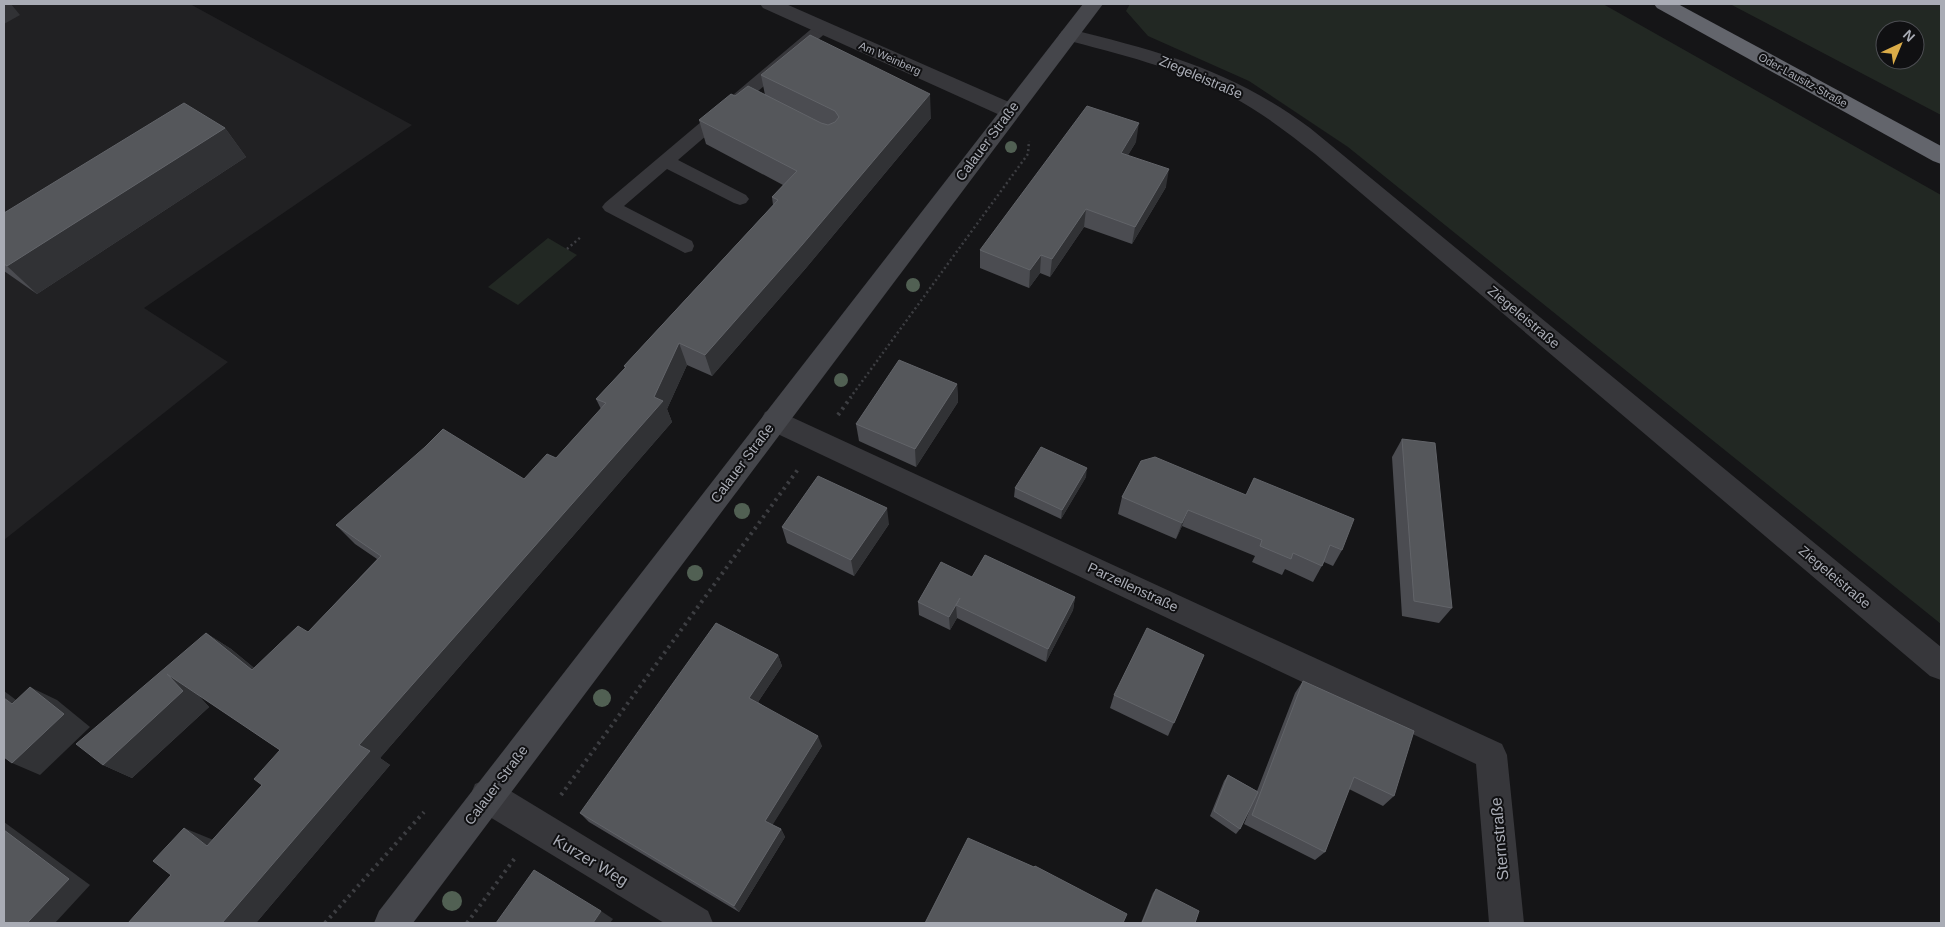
<svg xmlns="http://www.w3.org/2000/svg" width="1945" height="927" font-family="Helvetica,sans-serif">
	<style>
		.built { fill: #212123 }
		.green { fill: #222823; fill-rule: evenodd }
		.lines { fill: none; stroke-linecap: round; stroke-linejoin: round }
		.path-far1 { stroke: #3d3e42; stroke-width: 2.5; stroke-dasharray: 2 3; stroke-linecap: butt }
		.path { stroke: #3d3e42; stroke-width: 4; stroke-dasharray: 2.5 4.5; stroke-linecap: butt }
		.lane { fill: #37373b; fill-rule: evenodd }
		.street { fill: #37373b; fill-rule: evenodd }
		.secondary { fill: #45464b; fill-rule: evenodd }
		.highway { fill: #63656c; fill-rule: evenodd }
		.tree { fill: #516053 }
		.wall { fill: #4b4c51 }
		.shaded-wall { fill: #313235 }
		.building { fill: #55575b; stroke: #626469 }
		.labels { text-anchor: middle; stroke-width: 4; stroke-linejoin: round; paint-order: stroke }
		.far-street-label { font-size: 11px; fill: #a9acb5; stroke: #101012 }
		.street-label { font-size: 14px; fill: #a9acb5; stroke: #101012 }
		.near-street-label { font-size: 16px; fill: #a9acb5; stroke: #101012 }
	</style>
	<rect width="100%" height="100%" fill="#151517"/>
	<path class="built" d="M4 4H190L412 125 144 308 228 362 4 540Z"/>
	<g class="green">
		<path d="M1130 4H1603L1941 195V624L1348 147 1249 81 1148 36 1126 11Z"/>
		<path d="M1730 4H1941V115ZM1885 30H1915V60H1885Z"/>
		<path d="M548 238 577 255 518 305 488 287Z"/>
	</g>
	<g class="lines">
		<g class="path-far1">
			<path d="M567 249 582 236"/>
			<path d="M850 398 1028 154 1029 141"/>
		</g>
		<g class="path">
			<path d="M838 415 851 397"/>
			<path d="M561 795 799 468"/>
			<path d="M325 923 424 812"/>
			<path d="M467 923 515 858"/>
		</g>
		<path class="lane" d="M822 23 828 25 830 28 828 31 678 160 746 195 749 199 746 203 740 205 734 203 667 169 624 206 692 241 694 246 692 251 685 253 605 211 602 207 605 203 816 25Z"/>
		<g class="street">
			<path d="M760 4H786L1018 106 1021 111 1018 116 1010 118 1002 116 763 8Z"/>
			<path d="M1069 29C1162 52 1232 70 1310 128L1941 647V680L1930 676 1315 154C1288 133 1261 112 1231 96 1178 68 1119 54 1062 39L1059 35 1062 31Z"/>
			<path d="M774 409 1502 744 1507 755 1524 923H1489L1476 764 765 428 761 420 765 412Z"/>
			<path d="M487 779 499 784 708 911 713 923H664L475 808 470 796 475 784Z"/>
		</g>
		<path class="secondary" d="M1083 4H1103L413 923H374L379 911Z"/>
		<path class="highway" d="M1654 4H1678L1941 146V164L1933 161 1657 8Z"/>
	</g>
	<g class="tree">
		<circle cx="1011" cy="147" r="6"/>
		<circle cx="913" cy="285" r="7"/>
		<circle cx="841" cy="380" r="7"/>
		<circle cx="742" cy="511" r="8"/>
		<circle cx="695" cy="573" r="8"/>
		<circle cx="602" cy="698" r="9"/>
		<circle cx="452" cy="901" r="10"/>
	</g>
	<g class="wall">
		<path d="M761 75 931 118 806 268 712 376 687 365 667 409 672 422 380 758 390 765 256 923 211 839 212 840 262 785 280 750 197 694 209 707 132 778 103 765 206 633 231 649 254 668 308 632 377 559 355 544 336 525 524 479 556 458 601 409 596 399 625 368 624 366 773 205 772 197 783 185 706 144 699 120 735 96 765 95Z"/>
		<path d="M225 128 246 157 37 294 4 271V213Z"/>
		<path d="M1136 142 1128 155 1166 187 1132 244 1084 227 1050 277 1040 273 1029 288 980 268V250Z"/>
		<path d="M957 384 958 402 916 467 859 441 856 424Z"/>
		<path d="M1402 439 1452 608 1439 623 1402 616 1392 457Z"/>
		<path d="M1141 461 1342 550 1333 566 1324 562 1313 582 1285 569 1282 575 1252 562 1255 556 1182 526 1176 539 1118 514 1122 497Z"/>
		<path d="M1086 477 1061 519 1014 497 1015 488Z"/>
		<path d="M889 524 854 576 787 543 782 527Z"/>
		<path d="M972 577 1075 597 1073 610 1046 662 957 618 950 630 919 615 918 602Z"/>
		<path d="M778 655 782 666 758 702 822 746 772 825 781 829 785 837 739 912 589 822 580 813Z"/>
		<path d="M1204 655 1168 736 1110 708 1114 695Z"/>
		<path d="M1303 681 1394 796 1383 806 1349 789 1325 852 1315 860 1244 824 1250 809 1240 829 1236 834 1210 816 1224 781 1228 775 1257 791 1295 693Z"/>
		<path d="M1156 889 1195 923H1141L1153 893Z"/>
	</g>
	<g class="shaded-wall">
		<path d="M4 4H11L20 15 4 24Z"/>
		<path d="M930 94 931 118 806 268 712 376 705 355Z"/>
		<path d="M1139 123 1136 142 1118 171 1121 153Z"/>
		<path d="M225 128 246 157 37 294 7 266Z"/>
		<path d="M1169 169 1166 187 1132 244 1135 227Z"/>
		<path d="M1086 209 1084 227 1050 277 1052 259Z"/>
		<path d="M1041 255 1040 273 1029 288 1030 270Z"/>
		<path d="M679 343 687 365 667 409 672 422 380 758 390 765 256 923H222L359 745 654 397Z"/>
		<path d="M957 384 958 402 916 467 915 449Z"/>
		<path d="M1087 468 1086 477 1061 519 1062 510Z"/>
		<path d="M887 508 889 524 854 576 851 560Z"/>
		<path d="M1188 510 1182 526 1176 539 1182 523Z"/>
		<path d="M1075 597 1073 610 1046 662 1048 649Z"/>
		<path d="M960 598 956 605 957 618 950 630 949 617Z"/>
		<path d="M206 633 231 649 276 686 252 670Z"/>
		<path d="M778 655 782 666 754 708 749 698Z"/>
		<path d="M167 674 193 689 209 707 132 778 103 765Z"/>
		<path d="M30 687 57 700 90 727 40 775 12 763Z"/>
		<path d="M4 691 39 717 12 704 4 698Z"/>
		<path d="M818 736 822 746 770 829 765 821Z"/>
		<path d="M4 822 90 885 55 923H27L4 830Z"/>
		<path d="M184 828 211 839 234 857 207 846Z"/>
		<path d="M781 829 785 837 739 912 734 906Z"/>
		<path d="M601 911 613 919 610 923H593Z"/>
	</g>
	<g class="building">
		<path d="M810 35 930 94 802 245 705 355 679 343 654 397 663 401 359 745 370 751 222 923H128L171 875 153 861 184 828 207 846 262 785 254 779 280 750 167 674 183 691 103 765 76 744 206 633 252 670 298 626 308 632 381 556 336 525 425 447 443 429 524 479 547 454 556 458 606 403 596 399 626 367 624 366 778 200 772 197 797 171 699 120 731 94 735 96 748 86 821 123 828 125 835 122 839 117 835 111 761 75Z"/>
		<path d="M184 103 225 128 7 266 4 264V213Z"/>
		<path d="M1087 106 1139 123 1121 153 1169 169 1135 227 1086 209 1052 259 1041 255 1030 270 980 250Z"/>
		<path d="M899 360 957 384 915 449 856 424Z"/>
		<path d="M1402 439 1435 443 1452 608 1414 601Z"/>
		<path d="M1041 447 1087 468 1062 510 1015 488Z"/>
		<path d="M1155 457 1246 495 1254 478 1354 519 1342 550 1330 545 1322 566 1293 553 1291 559 1260 546 1262 540 1188 510 1182 523 1122 497 1141 461Z"/>
		<path d="M818 476 887 508 851 560 782 527Z"/>
		<path d="M985 555 1075 597 1048 649 956 605 960 598 949 617 918 602 941 562 972 577Z"/>
		<path d="M716 623 778 655 749 698 818 736 765 821 781 829 734 906 580 813Z"/>
		<path d="M1147 628 1204 655 1174 723 1114 695Z"/>
		<path d="M1303 681 1414 731 1394 796 1354 777 1325 852 1252 815Z"/>
		<path d="M30 687 64 714 12 763 4 757V698L12 704Z"/>
		<path d="M1228 775 1258 792 1240 829 1214 811Z"/>
		<path d="M4 830 69 879 27 923H4Z"/>
		<path d="M968 838 1034 867 1035 866 1127 914 1123 923H925Z"/>
		<path d="M534 870 601 911 593 923H496Z"/>
		<path d="M1156 889 1199 911 1195 923H1142Z"/>
	</g>
	<g class="labels">
		<g class="far-street-label">
			<text transform="translate(890 58) rotate(24)" y="4">Am Weinberg</text>
			<text transform="translate(1803 80) rotate(29)" y="4">Oder-Lausitz-Straße</text>
		</g>
		<g class="street-label">
			<text transform="translate(1201 77) rotate(23)" y="5">Ziegeleistraße</text>
			<text transform="translate(987 141) rotate(-53)" y="5">Calauer Straße</text>
			<text transform="translate(1524 317) rotate(40)" y="5">Ziegeleistraße</text>
			<text transform="translate(742 463) rotate(-53)" y="5">Calauer Straße</text>
			<text transform="translate(1835 577) rotate(40)" y="5">Ziegeleistraße</text>
			<text transform="translate(1133 587) rotate(25)" y="5">Parzellenstraße</text>
			<text transform="translate(496 785) rotate(-53)" y="5">Calauer Straße</text>
		</g>
		<g class="near-street-label">
			<text transform="translate(1499 839) rotate(-95)" y="6">Sternstraße</text>
			<text transform="translate(591 860) rotate(31)" y="6">Kurzer Weg</text>
		</g>
	</g>
	<rect width="1945" height="927" fill="none" stroke="#a9acb5" stroke-width="10"/>
	<g transform="translate(1900 45) rotate(44)"><circle r="24" fill="#101012" stroke="#4d4e53"/>
	<path d="M0-4L9 19L0 12L-9 19Z" fill="#dbac48"/>
	<text y="-8" font-size="14" font-weight="bold" text-anchor="middle" fill="#a9acb5">N</text>
	</g>
</svg>
